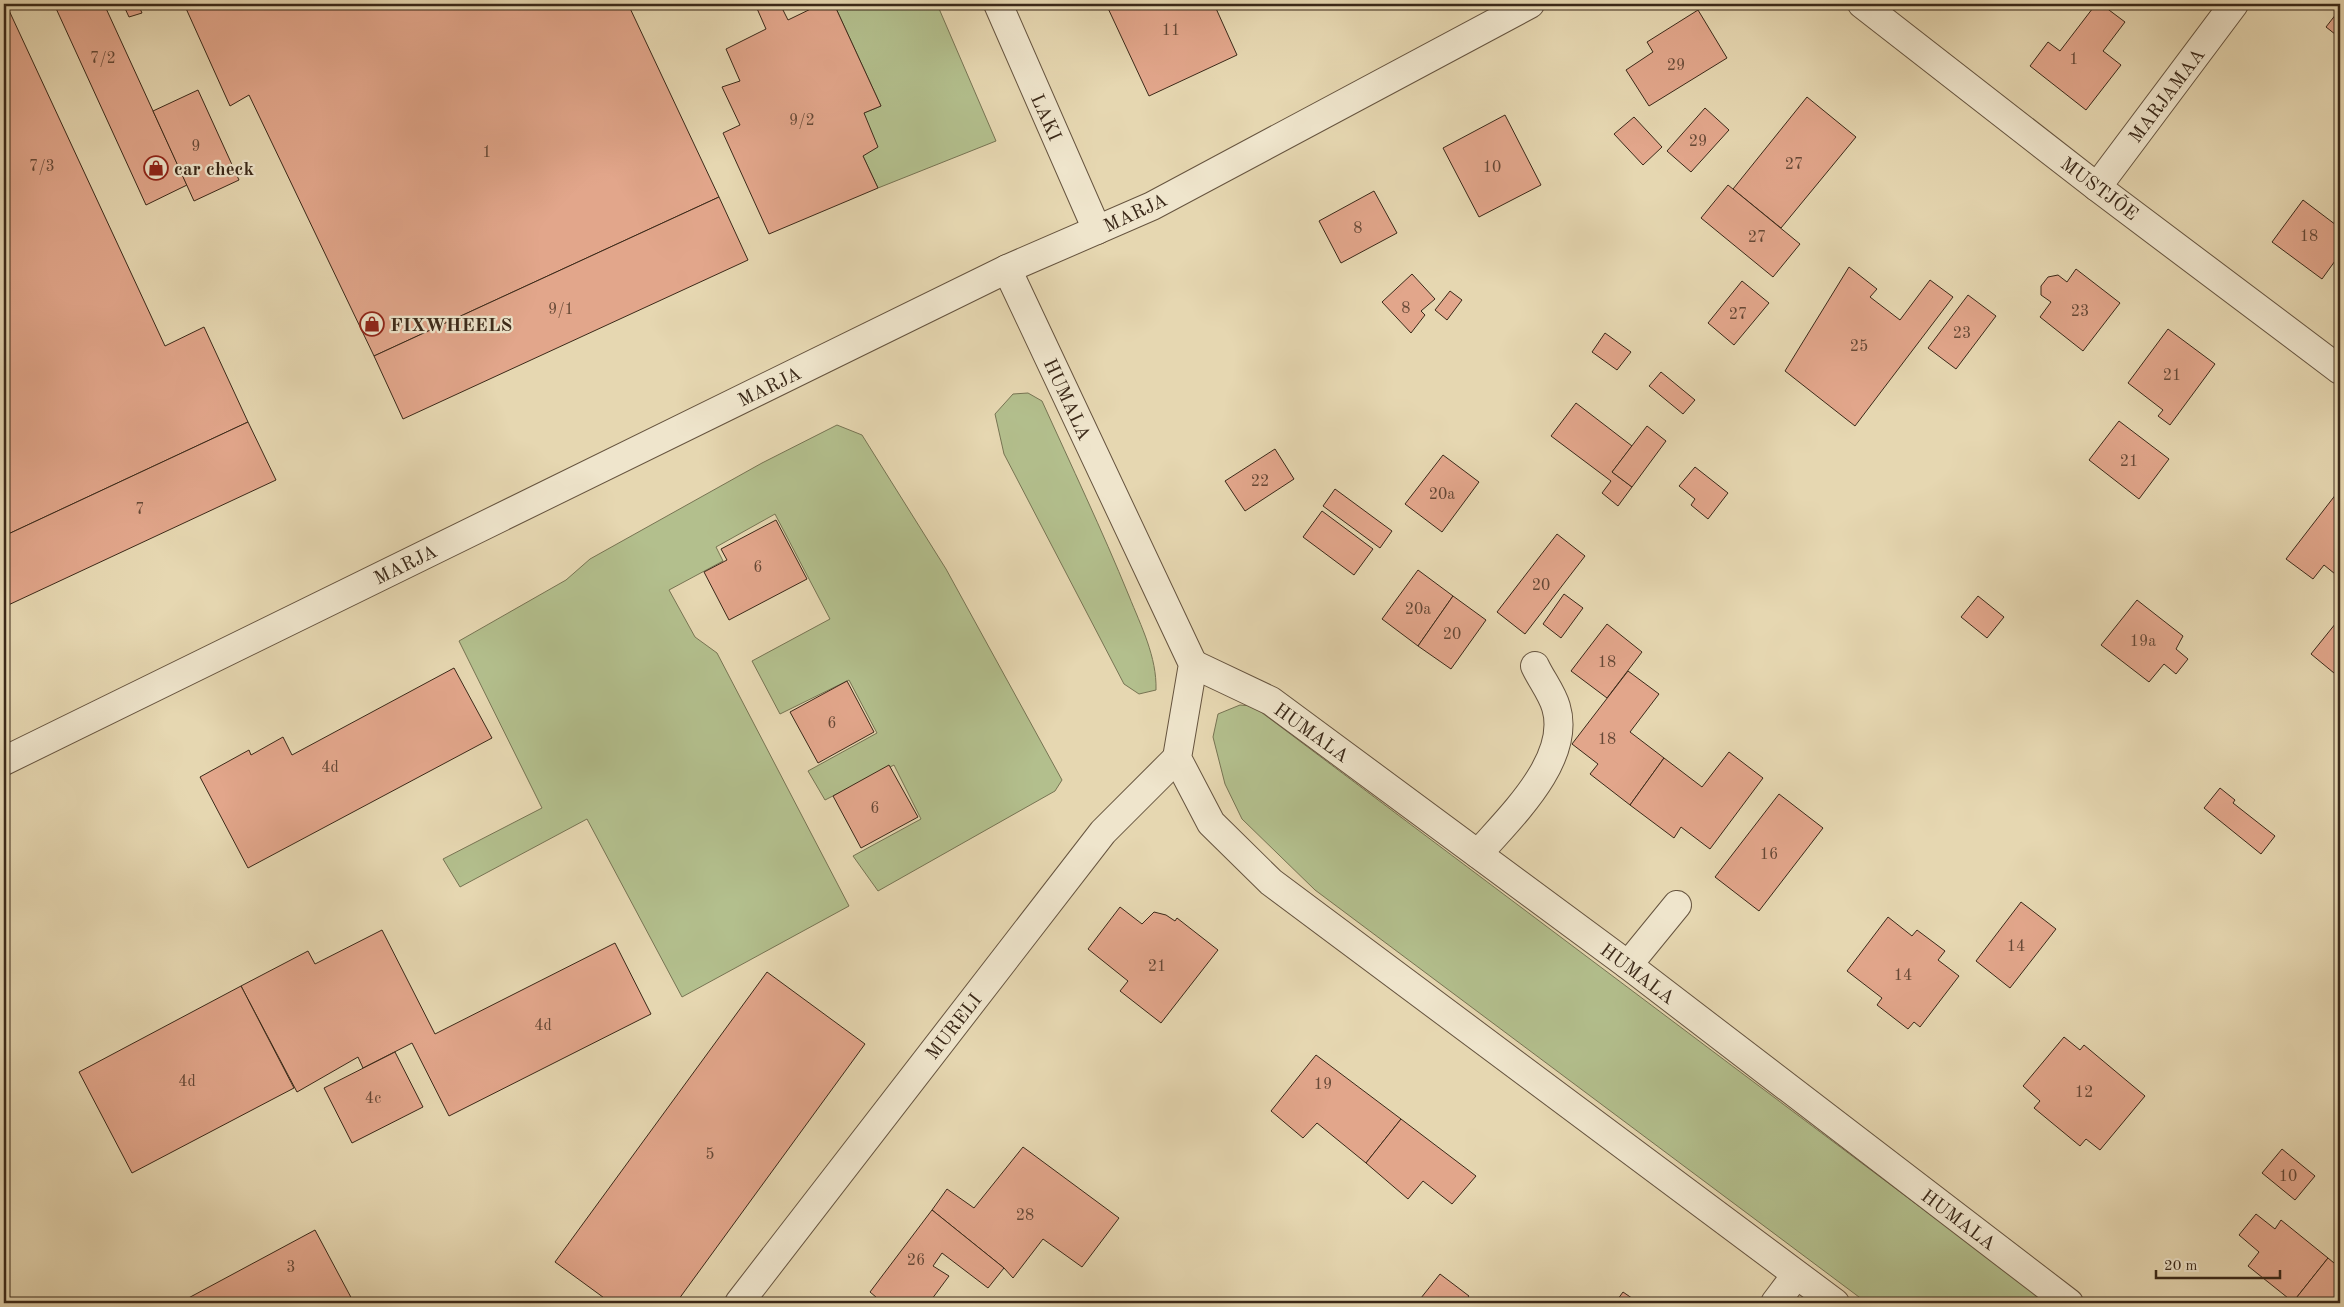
<svg xmlns="http://www.w3.org/2000/svg" width="2344" height="1307" font-family="'Old Standard TT',serif">
	<style>
		.green { fill: #b3bf8d; stroke: #777453 }
		.building { fill: #e2a68b; stroke: #3b2919 }
		.lines { fill: none; stroke-linecap: round; stroke-linejoin: round }
		.minor-casing { stroke: #66543f; stroke-width: 30 }
		.minor { stroke: #efe5cc; stroke-width: 28 }
		.labels { text-anchor: middle; stroke-width: 4.5; stroke-linejoin: round; paint-order: stroke }
		.number-label { font-size: 16px; fill: #654836 }
		.street-label { font-size: 19px; fill: #3b2919; stroke: #efe5cc }
		.poi-label { font-size: 19px; font-weight: bold; fill: #3b2919; stroke: #efe5cc; text-anchor: start }
	</style>
	<rect width="100%" height="100%" fill="#e6d7b1"/>
	<filter id="stains"><feTurbulence type="fractalNoise" baseFrequency=".004" numOctaves="4"/><feColorMatrix values="0 0 0 0 .2 0 0 0 0 .09 0 0 0 0 .02 0 0 0 .5 -.17"/></filter>
	<radialGradient id="worn" r=".72"><stop offset=".6" stop-color="#630" stop-opacity="0"/><stop offset="1" stop-color="#630" stop-opacity=".3"/></radialGradient>
	<g class="green">
		<path d="M834 4H937L996 141 878 188 863 156 864 113 881 106Z"/>
		<path d="M1028 393 1042 401C1071 465 1102 530 1129 596 1141 626 1157 657 1156 690L1139 694 1124 684 1004 454 995 414 1013 394Z"/>
		<path d="M837 425 862 435 946 569 1062 780 1055 791 878 891 853 856 921 819 894 765 825 800 808 771 877 733 849 680 780 714 752 661 830 619 775 514 716 547 723 561 669 590 695 637 717 653 849 906 682 997 587 819 460 887 443 859 542 808 459 641 566 580 590 559 762 463Z"/>
		<path d="M1240 705 1253 706 2048 1303H1867L1315 890 1242 819 1225 784 1213 737 1218 714Z"/>
	</g>
	<g class="building">
		<path d="M4 4H6L165 346 204 327 248 422 4 536Z"/>
		<path d="M54 4H104L187 185 146 205Z"/>
		<path d="M123 4H138L142 13 129 17Z"/>
		<path d="M184 4H628L719 197 374 356 249 95 230 106Z"/>
		<path d="M755 4H780L788 20 821 4H834L881 106 864 113 878 147 863 156 878 188 769 234 723 133 740 125 722 87 740 81 726 49 766 29Z"/>
		<path d="M1106 4H1214L1237 55 1149 96Z"/>
		<path d="M2096 4H2101L2125 22 2103 51 2121 65 2086 110 2030 66 2048 42 2060 51Z"/>
		<path d="M2340 9V38L2326 27Z"/>
		<path d="M1698 10 1727 58 1649 106 1626 70 1653 52 1647 42Z"/>
		<path d="M198 90 239 180 194 201 153 111Z"/>
		<path d="M1807 97 1856 137 1781 228 1733 189Z"/>
		<path d="M1705 108 1729 130 1691 172 1667 151Z"/>
		<path d="M1505 115 1541 185 1479 217 1443 148Z"/>
		<path d="M1634 117 1662 147 1643 165 1614 134Z"/>
		<path d="M1728 185 1800 244 1773 277 1701 218Z"/>
		<path d="M1374 191 1397 233 1341 263 1319 221Z"/>
		<path d="M719 197 748 260 403 419 374 356Z"/>
		<path d="M2303 200 2340 228V254L2322 279 2272 242Z"/>
		<path d="M1849 267 1877 289 1870 297 1900 320 1930 280 1953 297 1855 426 1785 371Z"/>
		<path d="M2076 269 2120 303 2083 351 2040 317 2051 302 2041 295V286L2048 277 2058 275 2067 282Z"/>
		<path d="M1412 274 1435 299 1421 311 1425 315 1411 333 1382 302Z"/>
		<path d="M1742 281 1769 303 1734 345 1708 323Z"/>
		<path d="M1450 291 1462 300 1447 320 1435 310Z"/>
		<path d="M1968 295 1996 316 1956 369 1928 348Z"/>
		<path d="M2168 329 2215 364 2170 425 2158 416 2163 410 2128 383Z"/>
		<path d="M1605 333 1631 352 1617 370 1592 352Z"/>
		<path d="M1661 372 1695 400 1683 414 1649 386Z"/>
		<path d="M1576 403 1632 446 1612 472 1632 487 1618 506 1602 493 1611 481 1551 436Z"/>
		<path d="M2119 421 2169 459 2139 499 2089 460Z"/>
		<path d="M248 422 276 480 4 607V536Z"/>
		<path d="M1647 426 1666 441 1632 487 1612 472Z"/>
		<path d="M1275 449 1294 479 1245 511 1225 481Z"/>
		<path d="M1443 455 1479 482 1442 532 1405 504Z"/>
		<path d="M1695 467 1728 493 1708 519 1691 505 1695 499 1679 486Z"/>
		<path d="M1335 489 1392 531 1380 548 1323 506Z"/>
		<path d="M2340 489V578L2324 565 2313 579 2286 559Z"/>
		<path d="M1322 511 1373 549 1354 575 1303 537Z"/>
		<path d="M776 520 807 579 729 620 704 572 727 560 721 549Z"/>
		<path d="M1557 534 1585 556 1525 634 1497 612Z"/>
		<path d="M1418 570 1453 596 1418 646 1382 619Z"/>
		<path d="M1564 594 1583 608 1561 638 1543 624Z"/>
		<path d="M1453 596 1486 620 1451 669 1418 646Z"/>
		<path d="M1978 596 2004 617 1987 638 1961 617Z"/>
		<path d="M2137 600 2183 636 2176 649 2188 659 2176 674 2164 664 2149 682 2101 645Z"/>
		<path d="M2340 618V678L2311 654Z"/>
		<path d="M1607 624 1642 652 1607 698 1571 671Z"/>
		<path d="M454 668 492 738 248 868 200 777 249 750 251 755 283 737 292 755Z"/>
		<path d="M1628 671 1659 694 1630 732 1664 758 1630 805 1590 774 1598 764 1572 744Z"/>
		<path d="M847 681 874 732 818 763 790 712Z"/>
		<path d="M1729 752 1763 778 1710 849 1681 827 1674 838 1630 805 1664 758 1702 787Z"/>
		<path d="M889 765 918 817 861 848 833 796Z"/>
		<path d="M2220 788 2235 800 2233 803 2275 836 2261 854 2204 808Z"/>
		<path d="M1779 794 1823 828 1759 911 1715 877Z"/>
		<path d="M2021 902 2056 929 2010 988 1976 961Z"/>
		<path d="M1120 907 1142 924 1154 912 1166 915 1175 921 1177 918 1218 950 1161 1023 1120 991 1128 981 1088 949Z"/>
		<path d="M1888 917 1912 936 1917 930 1945 951 1938 960 1959 976 1920 1027 1914 1022 1908 1029 1877 1005 1882 998 1847 971Z"/>
		<path d="M382 930 435 1034 615 943 651 1014 449 1116 412 1043 363 1068 358 1057 297 1092 241 986 308 951 315 964Z"/>
		<path d="M767 972 865 1044 676 1303H611L555 1262Z"/>
		<path d="M241 986 294 1088 132 1173 79 1072Z"/>
		<path d="M2064 1037 2080 1050 2084 1045 2145 1096 2100 1150 2086 1139 2080 1146 2034 1108 2040 1101 2023 1086Z"/>
		<path d="M395 1052 423 1107 352 1143 324 1088Z"/>
		<path d="M1316 1055 1401 1119 1366 1163 1317 1123 1303 1138 1271 1111Z"/>
		<path d="M1401 1119 1476 1176 1452 1204 1423 1181 1408 1199 1366 1163Z"/>
		<path d="M1023 1147 1119 1218 1082 1267 1043 1239 1013 1278 1004 1268 932 1210 947 1189 974 1208Z"/>
		<path d="M2282 1149 2315 1176 2295 1200 2262 1173Z"/>
		<path d="M932 1210 1004 1268 988 1288 942 1253 933 1266 949 1276 929 1303H883L870 1292Z"/>
		<path d="M2256 1214 2275 1229 2281 1220 2328 1258 2293 1302 2248 1266 2259 1252 2239 1235Z"/>
		<path d="M315 1230 354 1303H182L181 1302Z"/>
		<path d="M2328 1258 2340 1268V1303H2294L2293 1302Z"/>
		<path d="M1440 1274 1469 1296 1463 1303H1417Z"/>
		<path d="M1623 1292 1639 1303H1615Z"/>
		<path d="M112 1299 114 1303H103Z"/>
	</g>
	<g class="lines">
		<g class="minor-casing">
			<g id="minor">
				<path d="M998 4 1097 230"/>
				<path d="M1862 4 2097 187 2340 370"/>
				<path d="M2097 187 2234 4"/>
				<path d="M1007 269 1193 664 1177 758 1211 823 1271 882 1835 1303"/>
				<path d="M1193 664 1271 701 1628 965 2069 1303"/>
				<path d="M4 761 1007 269 1152 206 1530 4"/>
				<path d="M1478 854C1509 818 1572 760 1556 707 1552 693 1541 679 1535 666"/>
				<path d="M1628 965 1677 905"/>
				<path d="M739 1303 1103 832 1177 758"/>
				<path d="M1775 1303 1796 1275"/>
			</g>
		</g>
		<use href="#minor" class="minor"/>
	</g>
	<defs>
		<g id="shop-ring" transform="scale(1.25)"><circle r="9.5" fill="#efe5cc" stroke="#8f2418" stroke-width="1.5"/><path d="M-5-2.5h2.3a2.7 3.5 0 0 1 5.4 0H5L5.5 6h-11ZM-1.5-2.5h3a1.5 2.3 0 0 0-3 0Z" fill="#8f2418"/></g>
	</defs>
	<g fill-rule="evenodd">
		<use href="#shop-ring" x="156" y="168"/>
		<use href="#shop-ring" x="372" y="324"/>
	</g>
	<g class="labels">
		<g class="number-label">
			<text x="1171" y="35">11</text>
			<text x="103" y="63">7/2</text>
			<text x="2074" y="64">1</text>
			<text x="1676" y="70">29</text>
			<text x="802" y="125">9/2</text>
			<text x="1698" y="146">29</text>
			<text x="196" y="151">9</text>
			<text x="487" y="157">1</text>
			<text x="1794" y="169">27</text>
			<text x="42" y="171">7/3</text>
			<text x="1492" y="172">10</text>
			<text x="1358" y="233">8</text>
			<text x="2309" y="241">18</text>
			<text x="1757" y="242">27</text>
			<text x="1406" y="313">8</text>
			<text x="561" y="314">9/1</text>
			<text x="2080" y="316">23</text>
			<text x="1738" y="319">27</text>
			<text x="1962" y="338">23</text>
			<text x="1859" y="351">25</text>
			<text x="2172" y="380">21</text>
			<text x="2129" y="466">21</text>
			<text x="1260" y="486">22</text>
			<text x="1442" y="499">20a</text>
			<text x="140" y="514">7</text>
			<text x="758" y="572">6</text>
			<text x="1541" y="590">20</text>
			<text x="1418" y="614">20a</text>
			<text x="1452" y="639">20</text>
			<text x="2143" y="646">19a</text>
			<text x="1607" y="667">18</text>
			<text x="832" y="728">6</text>
			<text x="1607" y="744">18</text>
			<text x="330" y="772">4d</text>
			<text x="875" y="813">6</text>
			<text x="1769" y="859">16</text>
			<text x="2016" y="951">14</text>
			<text x="1157" y="971">21</text>
			<text x="1903" y="980">14</text>
			<text x="543" y="1030">4d</text>
			<text x="187" y="1086">4d</text>
			<text x="1323" y="1089">19</text>
			<text x="2084" y="1097">12</text>
			<text x="373" y="1103">4c</text>
			<text x="710" y="1159">5</text>
			<text x="2288" y="1181">10</text>
			<text x="1025" y="1220">28</text>
			<text x="916" y="1265">26</text>
			<text x="291" y="1272">3</text>
		</g>
		<g class="street-label">
			<text transform="translate(2166 95) rotate(-53)" y="7">MARJAMAA</text>
			<text transform="translate(1047 117) rotate(66)" y="7">LAKI</text>
			<text transform="translate(2100 188) rotate(37)" y="7">MUSTJÕE</text>
			<text transform="translate(1135 212) rotate(-25)" y="7">MARJA</text>
			<text transform="translate(769 386) rotate(-26)" y="7">MARJA</text>
			<text transform="translate(1068 399) rotate(65)" y="7">HUMALA</text>
			<text transform="translate(405 564) rotate(-26)" y="7">MARJA</text>
			<text transform="translate(1312 732) rotate(36)" y="7">HUMALA</text>
			<text transform="translate(1638 973) rotate(37)" y="7">HUMALA</text>
			<text transform="translate(953 1026) rotate(-52)" y="7">MURELI</text>
			<text transform="translate(1959 1219) rotate(37)" y="7">HUMALA</text>
		</g>
		<g class="poi-label">
			<text x="174" y="175">car check</text>
			<text x="390" y="331">FIXWHEELS</text>
		</g>
	</g>
	<rect width="2344" height="1307" fill="none" stroke="#e6d7b1" stroke-width="20"/>
	<rect x="5" y="5" width="2334" height="1297" fill="none" stroke="#3b2919" stroke-width="2.5"/>
	<rect x="10" y="10" width="2324" height="1287" fill="none" stroke="#3b2919"/>
	<path d="M2156 1270v8h124v-8" fill="none" stroke="#3b2919" stroke-width="2.5"/>
	<text x="2164" y="1270" font-size="15" fill="#3b2919" stroke="#efe5cc" stroke-width="4" paint-order="stroke">20 m</text>
	<rect width="100%" height="100%" filter="url(#stains)"/>
	<rect width="100%" height="100%" fill="url(#worn)"/>
</svg>
